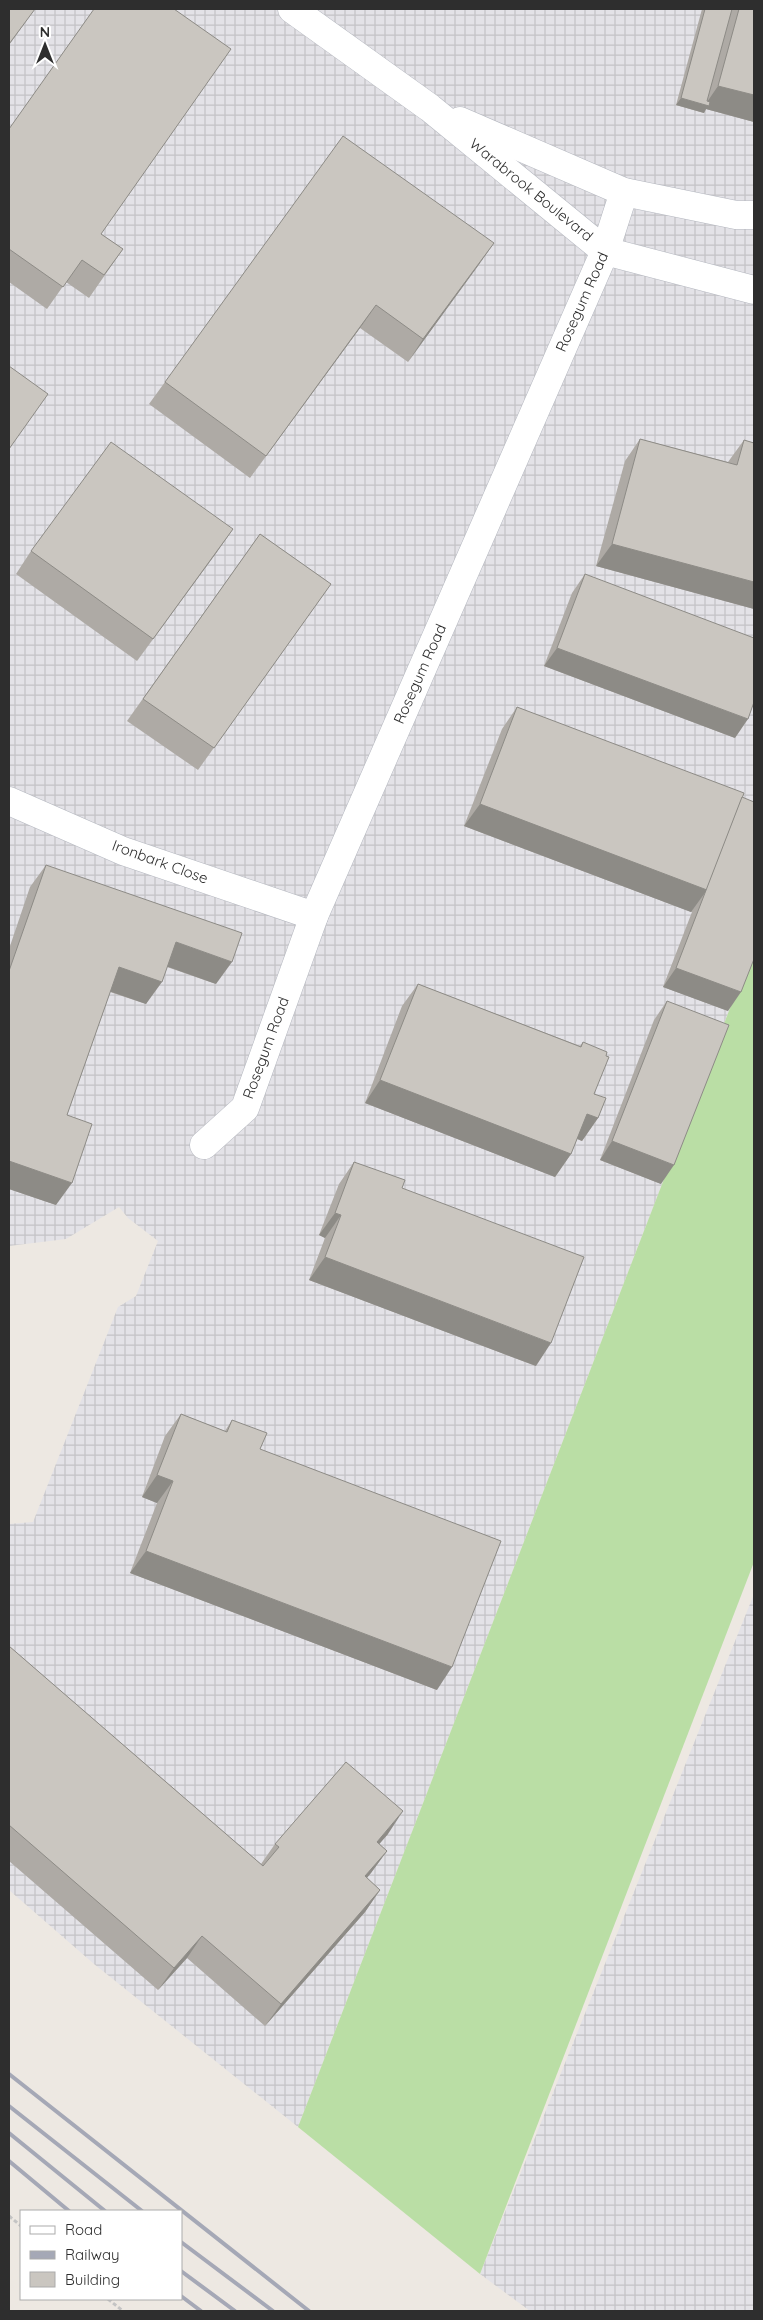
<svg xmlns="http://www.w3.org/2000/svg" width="763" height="2320" font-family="Quicksand,sans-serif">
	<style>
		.industrial { fill: url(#industrial-grid) }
		.grass { fill: #badea5 }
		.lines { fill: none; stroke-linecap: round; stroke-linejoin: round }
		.minor-casing { stroke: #b5b8c0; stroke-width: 29 }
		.path { stroke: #c4c4c4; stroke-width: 3; stroke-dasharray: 4 2.5; stroke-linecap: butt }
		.minor { stroke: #fff; stroke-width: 28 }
		.rail { stroke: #a5a8b6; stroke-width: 4 }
		.wall { fill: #aeaaa5 }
		.shaded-wall { fill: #8d8b86 }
		.building { fill: #cac6c0; stroke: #8d8b86 }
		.labels { text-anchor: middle; stroke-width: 5; stroke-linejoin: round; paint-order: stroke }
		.street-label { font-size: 15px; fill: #2e2e2e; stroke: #fff }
	</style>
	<defs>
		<pattern id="industrial-grid" width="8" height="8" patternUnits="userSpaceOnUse" patternTransform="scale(1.25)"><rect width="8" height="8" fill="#e3e2e7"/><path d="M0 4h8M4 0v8" fill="none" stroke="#c3c2c6"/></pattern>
	</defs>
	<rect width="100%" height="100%" fill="#ede8e2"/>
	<g class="industrial">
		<path d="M9 9H754V946L298 2127 94 1964 9 1890V1524L33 1522 118 1307 136 1296 158 1241 128 1218 119 1207 66 1239 9 1246Z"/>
		<path d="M754 1594V2311H530L480 2274Z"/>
	</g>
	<path class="grass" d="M754 946V1562L480 2274 298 2127Z"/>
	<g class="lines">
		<g class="minor-casing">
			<g id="minor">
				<path d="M292 9 430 108 605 251 754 290"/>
				<path d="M460 121 624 192 736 215H754"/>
				<path d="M9 801 123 851 314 916"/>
				<path d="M204 1145 245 1108 314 916 605 251 624 192"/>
			</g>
		</g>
		<g class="path">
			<path d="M9 2216 21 2226"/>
			<path d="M108 2299 123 2311"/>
		</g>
		<use href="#minor" class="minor"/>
		<g class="rail">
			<path d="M9 2074 309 2311"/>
			<path d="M9 2106 142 2211"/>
			<path d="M9 2133 105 2211"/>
			<path d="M9 2161 69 2211"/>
			<path d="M181 2242 273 2311"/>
			<path d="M181 2271 235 2311"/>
			<path d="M181 2296 201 2311"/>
		</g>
	</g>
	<g class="wall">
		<path d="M702 9H754V122L706 109 704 113 676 105Z"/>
		<path d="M9 129 101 234 123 249 89 298 66 282 47 309 9 282Z"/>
		<path d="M494 243 408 362 360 328 250 478 149 404 165 382Z"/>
		<path d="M640 439 728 462 744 440 754 443V609L596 566 625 461Z"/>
		<path d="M233 529 137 661 16 574 31 551Z"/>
		<path d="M260 534 331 584 198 770 127 721Z"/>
		<path d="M585 574 735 738 544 666 572 593Z"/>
		<path d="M517 707 742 797 728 1011 663 987 692 912H691L464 826 502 729Z"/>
		<path d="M46 865 216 984 167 967 146 1004 110 992 67 1115 56 1205 9 1189V949L30 887Z"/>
		<path d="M418 984 580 1046 583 1042 594 1094 598 1118 582 1141 577 1139 571 1154 555 1177 365 1103 402 1006Z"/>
		<path d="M667 1001 661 1184 600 1160 654 1020Z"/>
		<path d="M354 1162 402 1188 536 1366 309 1280 325 1238 319 1235 339 1184Z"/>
		<path d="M181 1414 225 1431 232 1420 260 1449 437 1690 130 1573 157 1503 142 1497 165 1436Z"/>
		<path d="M9 1646 261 1864 275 1844 388 1834 379 1844 387 1851 367 1878 380 1890 365 1912 265 2026 187 1958 158 1990 9 1861Z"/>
	</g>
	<g class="shaded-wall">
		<path d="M35 9 9 45V44Z"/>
		<path d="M718 86 754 95V122L706 109 704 113 676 105 681 98 705 105Z"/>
		<path d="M494 243 478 266 408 362 423 339Z"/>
		<path d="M376 305 360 328 250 478 266 456Z"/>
		<path d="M233 529 217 552 137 661Z"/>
		<path d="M612 544 754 582V609L596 566Z"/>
		<path d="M557 648 748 719 735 738 544 666Z"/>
		<path d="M480 804 707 890 691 912 464 826Z"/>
		<path d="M176 942 232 962 216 984 160 964Z"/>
		<path d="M119 967 162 982 146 1004 103 989Z"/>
		<path d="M676 968 741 992 728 1011 663 987Z"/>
		<path d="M380 1080 571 1154 555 1177 365 1103Z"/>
		<path d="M587 1114 598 1118 582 1141 571 1136Z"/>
		<path d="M612 1141 674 1165 661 1184 600 1160Z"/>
		<path d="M9 1161 72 1183 56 1205 9 1189Z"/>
		<path d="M335 1213 341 1215 325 1238 319 1235Z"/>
		<path d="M325 1257 551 1343 536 1366 309 1280Z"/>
		<path d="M157 1475 173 1481 157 1503 142 1497Z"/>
		<path d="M146 1551 452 1667 437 1690 130 1573Z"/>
		<path d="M403 1811 388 1834 361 1865 377 1842Z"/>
		<path d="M387 1851 371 1873 349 1898 365 1876Z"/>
		<path d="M380 1890 365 1912 265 2026 281 2004Z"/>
		<path d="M202 1936 187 1958 158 1990 174 1968Z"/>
	</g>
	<g class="building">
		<path d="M9 9H35L9 44Z"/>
		<path d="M94 9H174L231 49 101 234 123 249 104 275 82 260 63 287 9 249V129Z"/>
		<path d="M705 9H732L707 101 710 102 709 106 681 98Z"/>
		<path d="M739 9H754V95L718 86Z"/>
		<path d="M343 136 494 243 423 339 376 305 266 456 165 382Z"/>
		<path d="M9 366 48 394 9 449Z"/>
		<path d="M640 439 737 465 744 440 754 443V582L612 544Z"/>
		<path d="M111 442 233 529 153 639 31 551Z"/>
		<path d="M260 534 331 584 214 748 143 699Z"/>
		<path d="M585 574 754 638V702L748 719 557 648Z"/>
		<path d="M517 707 744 793 707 890 480 804Z"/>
		<path d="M742 797 754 802V959L741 992 676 968Z"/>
		<path d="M46 865 242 933 232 962 176 942 162 982 119 967 67 1115 92 1124 72 1183 9 1161V971Z"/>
		<path d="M418 984 581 1047 583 1042 607 1052 606 1056 609 1057 594 1094 606 1098 598 1118 587 1114 571 1154 380 1080Z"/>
		<path d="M667 1001 729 1025 674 1165 612 1141Z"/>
		<path d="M354 1162 405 1180 402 1188 584 1257 551 1343 325 1257 341 1215 335 1213Z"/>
		<path d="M181 1414 227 1432 232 1420 267 1433 260 1449 501 1541 452 1667 146 1551 173 1481 157 1475Z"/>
		<path d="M9 1646 263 1866 279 1847 275 1844 346 1762 403 1811 377 1842 387 1851 365 1876 380 1890 281 2004 202 1936 174 1968 9 1825Z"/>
	</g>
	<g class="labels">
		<g class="street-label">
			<text transform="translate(531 190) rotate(39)" y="5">Warabrook Boulevard</text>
			<text transform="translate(582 302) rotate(-66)" y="5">Rosegum Road</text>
			<text transform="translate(420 674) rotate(-66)" y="5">Rosegum Road</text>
			<text transform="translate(160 862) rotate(20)" y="5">Ironbark Close</text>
			<text transform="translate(266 1048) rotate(-70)" y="5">Rosegum Road</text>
		</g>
	</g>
	<rect width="763" height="2320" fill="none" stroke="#2e2e2e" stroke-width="20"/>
	<rect x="20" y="2210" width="162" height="90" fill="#ffffff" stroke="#ababab"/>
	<rect x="30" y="2226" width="25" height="8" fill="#ffffff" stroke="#ababab"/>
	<text x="65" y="2235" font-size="15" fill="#2e2e2e">Road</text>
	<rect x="30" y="2251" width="25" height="8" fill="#a5a8b6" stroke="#ababab"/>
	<text x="65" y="2260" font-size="15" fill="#2e2e2e">Railway</text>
	<rect x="30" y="2272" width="25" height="15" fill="#cac6c0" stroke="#ababab"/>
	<text x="65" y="2285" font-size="15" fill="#2e2e2e">Building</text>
	<g transform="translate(45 45)" stroke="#ffffff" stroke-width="4" paint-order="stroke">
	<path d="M0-4L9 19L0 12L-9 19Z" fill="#2e2e2e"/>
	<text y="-8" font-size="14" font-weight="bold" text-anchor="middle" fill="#2e2e2e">N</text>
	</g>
</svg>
